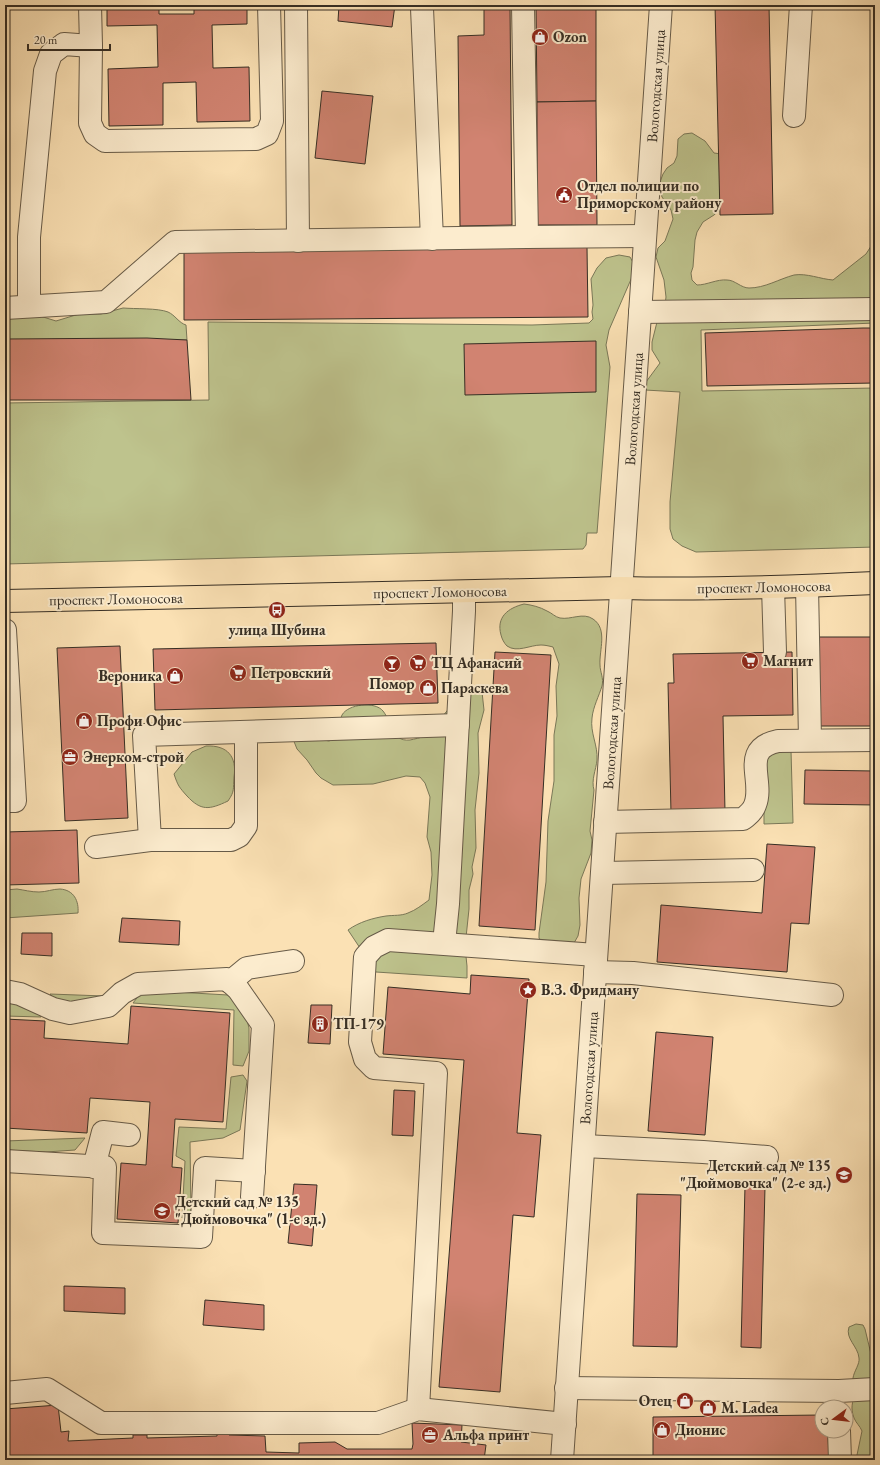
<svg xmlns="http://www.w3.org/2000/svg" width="880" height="1465" font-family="'EB Garamond',serif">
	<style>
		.green { fill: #bec38d; stroke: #7a7858 }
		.building { fill: #d18371; stroke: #362e24 }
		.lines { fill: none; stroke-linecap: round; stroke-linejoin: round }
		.minor-casing { stroke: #675b48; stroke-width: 24 }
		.major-casing { stroke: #362e24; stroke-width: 24 }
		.minor { stroke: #fcecce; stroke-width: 22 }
		.major { stroke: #fbe1b4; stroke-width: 22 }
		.labels { text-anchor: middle; stroke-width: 4; stroke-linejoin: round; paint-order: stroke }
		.poi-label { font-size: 15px; font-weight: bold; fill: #362e24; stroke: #fcecce; text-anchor: start }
		.street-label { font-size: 15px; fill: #362e24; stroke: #fcecce }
	</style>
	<rect width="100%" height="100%" fill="#fbe1b4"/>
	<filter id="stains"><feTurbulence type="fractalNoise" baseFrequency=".005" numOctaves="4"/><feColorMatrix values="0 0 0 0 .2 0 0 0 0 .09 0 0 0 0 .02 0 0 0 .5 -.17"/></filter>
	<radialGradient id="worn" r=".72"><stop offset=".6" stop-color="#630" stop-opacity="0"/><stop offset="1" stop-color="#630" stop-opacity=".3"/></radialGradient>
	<g class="green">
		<path d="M692 133 705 141 714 153 722 154 723 207 714 215 703 222 697 232 695 240 693 267 691 273 692 280 697 285C707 285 717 279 727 280 735 280 741 288 749 288 765 288 779 279 794 275 807 273 820 279 833 280L866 254 875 240V323L701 330 702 391 875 388V547L696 552 682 546 673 539 670 529V502L680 392 645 390 646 382 660 363 652 350V342L658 318 665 305 666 297 664 280 656 257 658 248 665 241 673 219 671 210 662 197 660 190V182L663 174 667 168 674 163 677 156 678 139 684 134Z"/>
		<path d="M619 255 630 257 635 266 632 277 609 330 606 345 610 367 597 533H587L586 545 583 549 5 564V403L209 400 208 322 532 325 589 323 593 319 592 312 593 305 591 279 597 268 606 258Z"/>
		<path d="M123 308C135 309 158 308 168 312 175 315 179 323 186 325L187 340 5 341V316H40L56 321 79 314H101Z"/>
		<path d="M524 604C532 605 540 607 547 611 552 613 555 617 560 618 571 620 583 612 593 619 608 629 599 650 600 665 600 672 604 678 602 686 599 696 593 707 592 718 590 733 598 745 597 760 596 770 591 780 594 790L590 831 592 840 591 853 581 879 579 898 580 925 578 936 574 943H542L539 938V933L546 882 548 821 554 781V735L557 716 556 686 559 664 553 647C549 646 545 645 541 645 530 645 517 653 507 646 504 643 502 639 501 635 496 617 508 608 524 604Z"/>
		<path d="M475 689 482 692 484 710 478 733 479 773 475 810 476 848 472 867 473 874 469 890V909L465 947 467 966V978L376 972 348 930C359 922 373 918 386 916 394 915 401 916 408 913 416 910 422 905 429 900L432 875 431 852 427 837 430 797 425 783 420 777 406 776 373 784 333 785 321 778 316 773 307 760 297 749 291 734 329 741 336 738C338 731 339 721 342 715 348 704 375 701 383 711 392 722 391 742 410 740 414 739 421 738 424 736 427 734 430 730 433 727 446 714 457 694 475 689Z"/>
		<path d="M206 746C228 745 237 757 234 777 233 789 235 791 228 801 209 810 201 811 187 796 179 787 178 786 174 774L192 752Z"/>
		<path d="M791 750 793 823 764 824C764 812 764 801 763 789 763 765 762 751 791 750Z"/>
		<path d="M17 889C24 890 31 892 39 892 46 892 53 889 60 889 74 890 79 901 78 913L5 918V890Z"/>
		<path d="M158 991 228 995 244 1008 249 1028V1051L243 1066 233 1065 234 1010 133 1003 140 994Z"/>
		<path d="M50 994 104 996 71 1007 56 1000Z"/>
		<path d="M5 1002 33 1005 41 1017 5 1016Z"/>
		<path d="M243 1075 247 1081 240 1130 223 1138 190 1142 191 1213 182 1218 185 1161 176 1156 179 1127 226 1129 231 1077Z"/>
		<path d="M85 1138 75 1150 46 1152 5 1150V1141Z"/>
		<path d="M856 1324 863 1325 865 1329 871 1354 875 1361V1424C870 1430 870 1439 875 1445V1460H861L857 1455 862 1431C860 1426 856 1423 854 1418 850 1407 853 1403 854 1394 854 1388 852 1383 853 1378 854 1371 860 1364 859 1358 858 1346 845 1339 849 1327Z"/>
	</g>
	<g class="building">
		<path d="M107 5H159V14H194V5H247V24L212 25 213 68 249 67 250 121 197 122 196 82 163 83V125L109 126 108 69 158 67 157 25 107 26Z"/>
		<path d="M339 5H395L392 27 338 21Z"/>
		<path d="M484 5H510L512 225 460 226 458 36 484 35Z"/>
		<path d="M536 5H596V101L537 102Z"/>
		<path d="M715 5H769L773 214 720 215Z"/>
		<path d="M322 91 373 96 365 164 315 158Z"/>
		<path d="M596 101 597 225H537V102Z"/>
		<path d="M587 247 588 317 184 320V251Z"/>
		<path d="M863 328H875V383L707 386 705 333Z"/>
		<path d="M147 338 187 340 191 400H5V339Z"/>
		<path d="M596 341V392L465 395 464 344Z"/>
		<rect x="817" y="637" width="58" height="89"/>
		<path d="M436 643 438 703 155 710 153 649Z"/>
		<path d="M120 646 128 818 65 821 57 648Z"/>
		<path d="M495 652 551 655 535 930 479 926Z"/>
		<path d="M792 652 793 715 723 716 725 812 671 813 668 683H674L673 654Z"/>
		<path d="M805 770 875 771V805L804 804Z"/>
		<path d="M77 830 79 883 5 885V832Z"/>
		<path d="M767 844 815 847 809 924 791 923 787 972 657 962 661 905 762 913Z"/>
		<path d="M122 918 180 921 179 945 119 942Z"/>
		<path d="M22 933H52V956L21 954Z"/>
		<path d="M471 975 529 979 517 1133 541 1135 534 1217 513 1215 500 1392 439 1387 464 1060 383 1054 388 987 470 994Z"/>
		<path d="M311 1005H332L330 1044 308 1043Z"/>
		<path d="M131 1006 230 1013 223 1122 175 1119 172 1167 182 1168 178 1223 117 1219 121 1163 146 1165 150 1102 90 1098 87 1133 5 1128V1019L45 1021 44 1038 128 1044Z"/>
		<path d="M656 1032 713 1037 705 1135 648 1131Z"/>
		<path d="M394 1090 415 1091 413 1136 392 1135Z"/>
		<path d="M294 1184 317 1185 312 1246 288 1243Z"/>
		<path d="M745 1186 765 1187 761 1348 741 1347Z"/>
		<path d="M637 1194 681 1195 677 1347 633 1346Z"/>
		<path d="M64 1286 125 1288V1314L64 1311Z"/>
		<path d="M205 1300 264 1305V1330L203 1325Z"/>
		<path d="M58 1405 61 1432 69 1431 68 1441 133 1438V1435H147V1438L217 1436V1430L228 1429 229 1435 265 1436 266 1452 299 1453V1443L335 1442 347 1449H412L413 1444 412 1423 462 1425 461 1442 486 1445 484 1460H5V1409Z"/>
		<path d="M822 1415V1431H828L829 1460H653V1417Z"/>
	</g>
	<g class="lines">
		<g class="minor-casing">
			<g id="minor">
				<path d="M90 5 91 46 90 123 95 134 105 141 256 139 267 134 272 121 269 5"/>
				<path d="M296 5 298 241"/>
				<path d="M523 5 527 237"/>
				<path d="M422 8 432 239"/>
				<path d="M794 116 801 5"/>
				<path d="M29 306V237L45 71 51 54 64 44 91 46"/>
				<path d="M5 308 106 302 175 242 527 237 645 236"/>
				<path d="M640 312 875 309"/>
				<path d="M807 586 810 740"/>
				<path d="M773 587 775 652"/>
				<path d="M5 630 15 801H5"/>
				<path d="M246 732V826L239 836 231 840H150L144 735 458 725"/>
				<path d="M605 822 743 819C748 815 753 811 755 805 765 781 739 749 778 741L875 740"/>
				<path d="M96 847 150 840"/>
				<path d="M603 873 753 870"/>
				<path d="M444 943 448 904 464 611V592"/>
				<path d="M595 972 633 973 832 995"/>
				<path d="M230 982 247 968 293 961"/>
				<path d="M5 991 20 994 53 1009 70 1013 108 1006 122 993 138 984 227 979 238 989 263 1025 252 1197"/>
				<path d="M584 1146 703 1152 767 1157"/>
				<path d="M5 1161 105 1167 103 1233 201 1237 205 1168 254 1171"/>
				<path d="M94 1167 103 1132 129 1135"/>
				<path d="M566 1388 839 1391 875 1389"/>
				<path d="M5 1393 47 1389 101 1423H378L418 1409 565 1424"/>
				<path d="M418 1409 436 1073 374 1068 365 1059 360 1042 365 957 374 947 388 940 596 955"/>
				<path d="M839 1431 840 1460"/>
				<path d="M562 1460 661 5"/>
			</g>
		</g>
		<g class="major-casing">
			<path id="major" d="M5 601 621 588C705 590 790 587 875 583"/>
		</g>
		<use href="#minor" class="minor"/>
		<use href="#major" class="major"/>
	</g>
	<defs>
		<g id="shop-disc" transform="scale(0.9)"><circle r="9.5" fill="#8f2418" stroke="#fcecce"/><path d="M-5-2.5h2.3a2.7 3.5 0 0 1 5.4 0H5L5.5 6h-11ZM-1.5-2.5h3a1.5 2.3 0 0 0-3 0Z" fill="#fff"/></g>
		<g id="civic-disc" transform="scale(0.9)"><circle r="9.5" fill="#8f2418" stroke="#fcecce"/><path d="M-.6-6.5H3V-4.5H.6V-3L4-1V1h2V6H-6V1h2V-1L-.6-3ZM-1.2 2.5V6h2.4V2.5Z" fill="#fff"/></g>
		<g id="bus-disc" transform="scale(0.9)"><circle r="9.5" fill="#8f2418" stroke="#fcecce"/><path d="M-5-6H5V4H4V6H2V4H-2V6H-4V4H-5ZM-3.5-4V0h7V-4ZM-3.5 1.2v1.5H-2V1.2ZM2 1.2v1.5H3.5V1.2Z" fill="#fff"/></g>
		<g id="supermarket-disc" transform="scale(0.9)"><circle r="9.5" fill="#8f2418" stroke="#fcecce"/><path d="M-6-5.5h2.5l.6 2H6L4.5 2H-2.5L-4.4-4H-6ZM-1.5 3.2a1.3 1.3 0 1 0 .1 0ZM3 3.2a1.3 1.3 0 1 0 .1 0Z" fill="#fff"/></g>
		<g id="bar-disc" transform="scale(0.9)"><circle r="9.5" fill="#8f2418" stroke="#fcecce"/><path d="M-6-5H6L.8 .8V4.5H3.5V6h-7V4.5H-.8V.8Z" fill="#fff"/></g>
		<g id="office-disc" transform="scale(0.9)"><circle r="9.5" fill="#8f2418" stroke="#fcecce"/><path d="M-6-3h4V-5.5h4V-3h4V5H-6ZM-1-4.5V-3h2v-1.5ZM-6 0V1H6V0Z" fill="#fff"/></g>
		<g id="sight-disc" transform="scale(0.9)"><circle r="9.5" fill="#8f2418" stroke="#fcecce"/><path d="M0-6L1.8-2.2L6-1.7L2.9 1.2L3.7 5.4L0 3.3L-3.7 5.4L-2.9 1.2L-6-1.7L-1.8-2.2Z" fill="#fff"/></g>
		<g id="building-disc" transform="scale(0.9)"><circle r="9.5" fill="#8f2418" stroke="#fcecce"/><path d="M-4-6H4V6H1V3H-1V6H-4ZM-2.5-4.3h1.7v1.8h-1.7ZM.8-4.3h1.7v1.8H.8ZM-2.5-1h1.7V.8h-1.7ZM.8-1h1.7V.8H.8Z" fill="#fff"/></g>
		<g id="school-disc" transform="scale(0.9)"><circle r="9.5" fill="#8f2418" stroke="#fcecce"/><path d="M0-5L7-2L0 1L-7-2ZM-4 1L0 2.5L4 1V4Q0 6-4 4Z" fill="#fff"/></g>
	</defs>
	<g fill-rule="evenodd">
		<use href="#shop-disc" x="540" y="37"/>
		<use href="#civic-disc" x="564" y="195"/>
		<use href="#bus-disc" x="277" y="610"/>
		<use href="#supermarket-disc" x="750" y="661"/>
		<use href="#supermarket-disc" x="418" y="663"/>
		<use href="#bar-disc" x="392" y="664"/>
		<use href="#supermarket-disc" x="238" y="673"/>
		<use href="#shop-disc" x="175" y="676"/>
		<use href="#shop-disc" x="428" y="688"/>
		<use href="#shop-disc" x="84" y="721"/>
		<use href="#office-disc" x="70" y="757"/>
		<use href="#sight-disc" x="528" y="990"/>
		<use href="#building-disc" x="320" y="1024"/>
		<use href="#school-disc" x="844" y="1175"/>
		<use href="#school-disc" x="162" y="1211"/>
		<use href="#shop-disc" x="685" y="1401"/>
		<use href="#shop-disc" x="708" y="1408"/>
		<use href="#shop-disc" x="662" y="1430"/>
		<use href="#office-disc" x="430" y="1435"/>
	</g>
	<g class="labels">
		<g class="poi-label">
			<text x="553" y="42">Ozon</text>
			<text x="577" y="191">Отдел полиции по<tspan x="577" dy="17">Приморскому району</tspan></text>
			<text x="277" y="635" text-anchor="middle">улица Шубина</text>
			<text x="763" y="666">Магнит</text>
			<text x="431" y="668">ТЦ Афанасий</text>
			<text x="251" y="678">Петровский</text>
			<text x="162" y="681" text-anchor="end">Вероника</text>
			<text x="392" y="689" text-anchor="middle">Помор</text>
			<text x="441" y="693">Параскева</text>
			<text x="97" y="726">Профи Офис</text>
			<text x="83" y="762">Энерком-строй</text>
			<text x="541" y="995">В.З. Фридману</text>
			<text x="333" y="1029">ТП-179</text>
			<text x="831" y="1171" text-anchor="end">Детский сад № 135<tspan x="831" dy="17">"Дюймовочка" (2-е зд.)</tspan></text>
			<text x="175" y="1207">Детский сад № 135<tspan x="175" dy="17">"Дюймовочка" (1-е зд.)</tspan></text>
			<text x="672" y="1406" text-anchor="end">Отец</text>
			<text x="721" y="1413">M. Ladea</text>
			<text x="675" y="1435">Дионис</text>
			<text x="443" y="1440">Альфа принт</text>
		</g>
		<g class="street-label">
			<text transform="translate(656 86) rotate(-86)" y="5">Вологодская улица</text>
			<text transform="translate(634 409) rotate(-86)" y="5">Вологодская улица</text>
			<text transform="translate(764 587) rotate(-1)" y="5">проспект Ломоносова</text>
			<text transform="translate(440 592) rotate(-1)" y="5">проспект Ломоносова</text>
			<text transform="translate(116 599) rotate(-1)" y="5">проспект Ломоносова</text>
			<text transform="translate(612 733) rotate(-86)" y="5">Вологодская улица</text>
			<text transform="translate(589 1068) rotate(-86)" y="5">Вологодская улица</text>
		</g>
	</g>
	<rect width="880" height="1465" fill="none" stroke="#fbe1b4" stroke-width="20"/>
	<rect x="6" y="6" width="868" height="1453" fill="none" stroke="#362e24" stroke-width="2"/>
	<rect x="10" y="10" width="860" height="1445" fill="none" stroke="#362e24"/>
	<g transform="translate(834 1419) rotate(255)"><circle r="19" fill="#fcecce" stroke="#ada08a"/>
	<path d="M0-3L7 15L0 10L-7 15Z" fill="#8f2418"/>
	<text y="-6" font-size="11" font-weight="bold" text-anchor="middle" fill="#362e24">С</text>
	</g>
	<path d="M28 44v6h82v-6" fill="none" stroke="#362e24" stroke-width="2"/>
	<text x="34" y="44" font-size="12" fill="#362e24" stroke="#fcecce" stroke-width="3" paint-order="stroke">20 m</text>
	<rect width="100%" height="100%" filter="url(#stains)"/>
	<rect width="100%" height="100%" fill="url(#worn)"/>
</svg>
